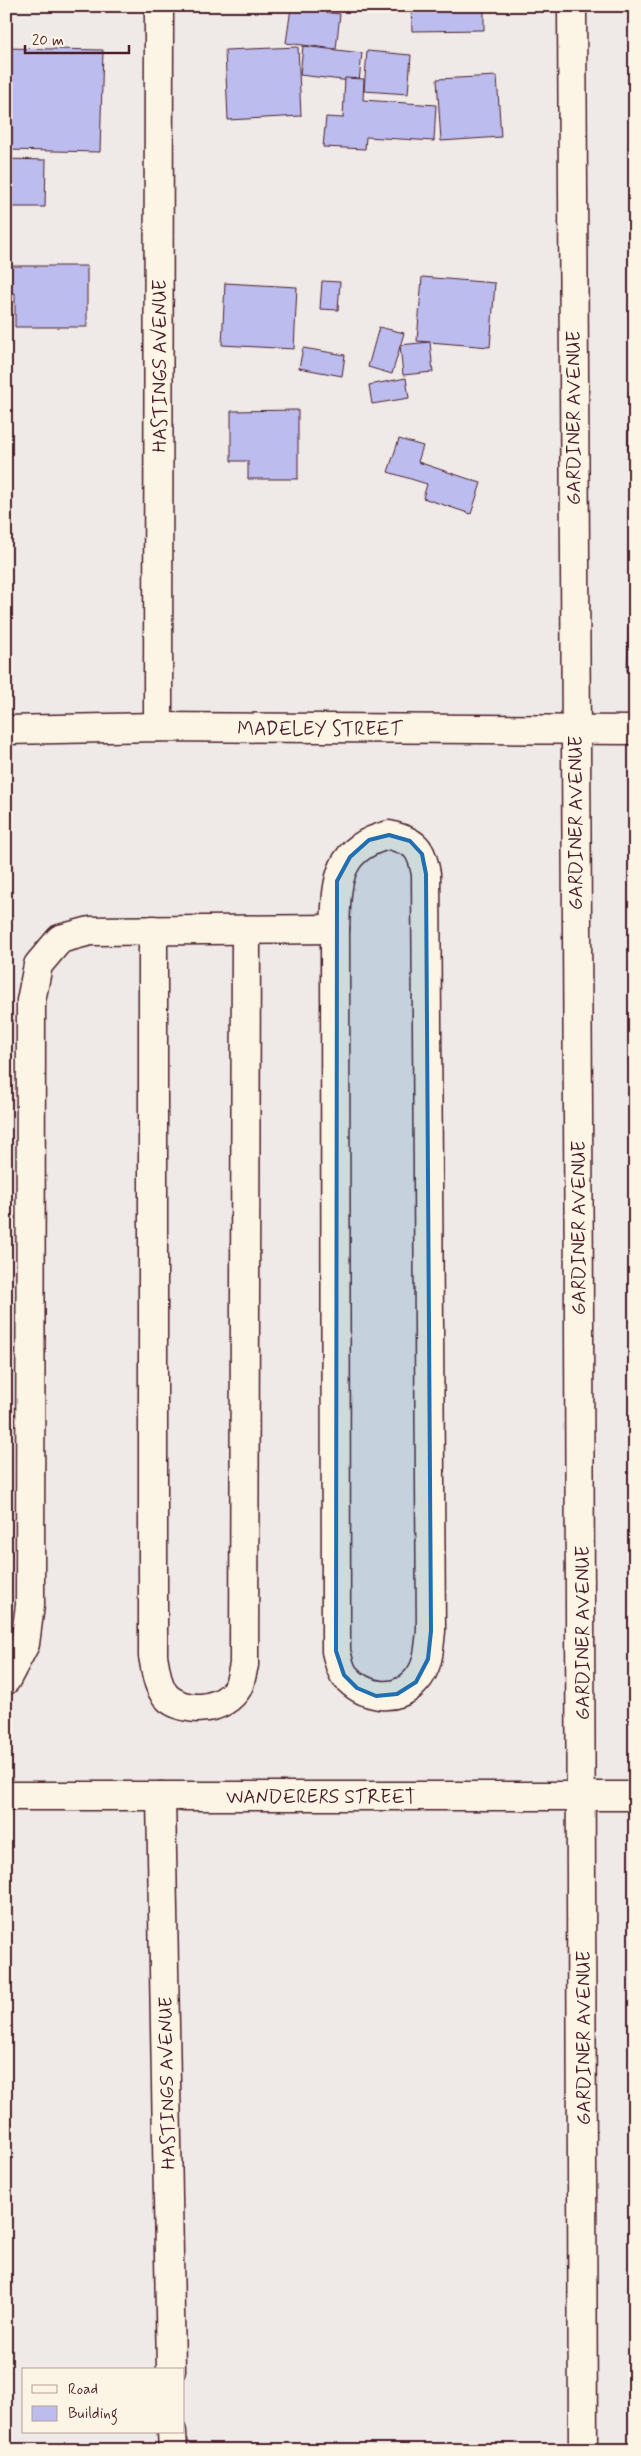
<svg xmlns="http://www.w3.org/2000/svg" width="641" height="2456" font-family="Mynerve,sans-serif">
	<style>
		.building { fill: #bcbcee; stroke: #4a1f2b }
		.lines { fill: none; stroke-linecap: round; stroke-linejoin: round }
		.minor-casing { stroke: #4a1f2b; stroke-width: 31 }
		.minor { stroke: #fcf5e5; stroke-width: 28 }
		.marked { fill: #1f6fb2; fill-opacity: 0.2; stroke: #1f6fb2; stroke-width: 4; stroke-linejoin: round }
		.labels { text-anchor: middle; stroke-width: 4; stroke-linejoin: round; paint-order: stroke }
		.street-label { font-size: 19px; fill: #4a1f2b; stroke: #fcf5e5 }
	</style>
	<rect width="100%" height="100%" fill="#efeae7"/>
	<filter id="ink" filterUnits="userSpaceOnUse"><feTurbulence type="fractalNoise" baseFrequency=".02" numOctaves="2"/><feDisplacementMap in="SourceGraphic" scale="10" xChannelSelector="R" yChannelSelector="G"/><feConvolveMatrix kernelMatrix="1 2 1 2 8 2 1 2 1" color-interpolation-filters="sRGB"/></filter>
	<g filter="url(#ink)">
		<g class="building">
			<path d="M411 6H484V30L412 31Z"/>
			<path d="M291 8 340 14 336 49 286 43Z"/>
			<path d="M303 46 362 53 359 82 300 75Z"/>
			<path d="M298 47 301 116 228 120 225 50Z"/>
			<path d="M6 48 103 50 100 152 6 150Z"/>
			<path d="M367 51 411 55 408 94 364 91Z"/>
			<path d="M497 76 501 137 441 141 437 79Z"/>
			<path d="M345 78 364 79 363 100 436 105 434 141 366 137 365 149 323 147 326 117 343 118Z"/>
			<path d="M6 159 46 160 45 207H6Z"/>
			<path d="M6 266H87V327H15V293H6Z"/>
			<path d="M422 277 495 283 490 347 417 341Z"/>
			<path d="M322 281 340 282 338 310 320 309Z"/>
			<path d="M225 283 297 287 294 349 222 345Z"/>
			<path d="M379 327 404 333 392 374 368 367Z"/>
			<path d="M430 342 433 372 403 375 400 345Z"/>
			<path d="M303 348 345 355 342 376 299 368Z"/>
			<path d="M406 378 409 398 372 404 369 385Z"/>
			<path d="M629 391H635V450H628Z"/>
			<path d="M298 410V479H248V461H231V411Z"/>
			<path d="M399 439 423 446 418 462 481 483 471 514 423 498 427 484 388 472Z"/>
			<path d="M629 609H635V671H627Z"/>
		</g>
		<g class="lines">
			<g class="minor-casing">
				<g id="minor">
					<path d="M572 6C575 821 583 1635 583 2450"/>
					<path d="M158 727 159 6"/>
					<path d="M6 730 158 727 635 730"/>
					<path d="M389 835C416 842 421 847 426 874L431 1631C429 1648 429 1667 416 1681 396 1704 363 1697 345 1676 340 1670 338 1659 336 1651L335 929C337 883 335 848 389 835Z"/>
					<path d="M153 930V1656C156 1670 157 1689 169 1699 189 1714 225 1710 238 1687 241 1681 242 1672 244 1665L246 930"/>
					<path d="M6 1680 25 1644 30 1605 31 1001 38 965 60 939 90 931 335 929"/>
					<path d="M6 1796H635"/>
					<path d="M161 1796 171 2370"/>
					<path d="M172 2432 173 2450"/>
				</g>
			</g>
			<use href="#minor" class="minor"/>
		</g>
	</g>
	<path class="marked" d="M389 835 410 841 422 854 426 874 431 1631 428 1659 416 1682 397 1694 376 1696 357 1688 344 1675 336 1651 337 881 350 857 369 840Z"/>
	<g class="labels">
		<g class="street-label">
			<text transform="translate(159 366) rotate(-90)" y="7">HASTINGS AVENUE</text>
			<text transform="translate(573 418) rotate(-90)" y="7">GARDINER AVENUE</text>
			<text x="320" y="735">MADELEY STREET</text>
			<text transform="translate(575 823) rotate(-90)" y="7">GARDINER AVENUE</text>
			<text transform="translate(578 1228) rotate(-90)" y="7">GARDINER AVENUE</text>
			<text transform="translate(582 1633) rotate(-90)" y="7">GARDINER AVENUE</text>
			<text x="321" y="1803">WANDERERS STREET</text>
			<text transform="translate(583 2038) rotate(-90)" y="7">GARDINER AVENUE</text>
			<text transform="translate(166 2083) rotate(-91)" y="7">HASTINGS AVENUE</text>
		</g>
	</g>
	<rect width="641" height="2456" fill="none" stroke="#fcf5e5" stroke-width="25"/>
	<rect x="12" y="12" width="616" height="2431" fill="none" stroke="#4a1f2b" stroke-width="2" filter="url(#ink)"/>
	<rect x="22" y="2368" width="162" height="65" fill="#fcf5e5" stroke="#b59f9b"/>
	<rect x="32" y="2385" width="25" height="8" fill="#fcf5e5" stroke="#b59f9b"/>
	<text x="68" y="2394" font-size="15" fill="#4a1f2b">Road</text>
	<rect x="32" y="2406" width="25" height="15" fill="#bcbcee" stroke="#b59f9b"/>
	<text x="68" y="2418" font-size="15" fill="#4a1f2b">Building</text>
	<path d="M25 45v8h104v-8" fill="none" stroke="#4a1f2b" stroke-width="2.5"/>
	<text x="32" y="45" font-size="15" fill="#4a1f2b" stroke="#fcf5e5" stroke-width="4" paint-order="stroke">20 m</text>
</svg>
